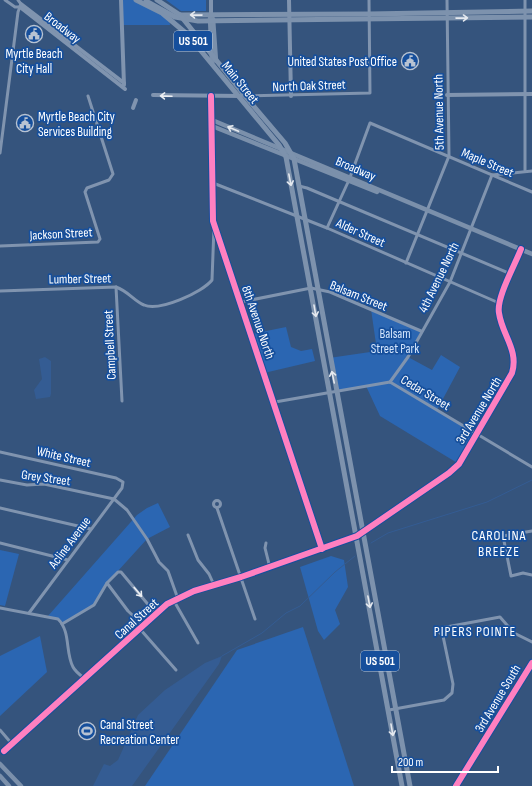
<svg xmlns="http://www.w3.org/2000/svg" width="532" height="786" font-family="'Sofia Sans Condensed',sans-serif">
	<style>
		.green { fill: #2b66b2 }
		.water { fill: #345c93 }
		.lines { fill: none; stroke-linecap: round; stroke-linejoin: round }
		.stream { stroke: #345c93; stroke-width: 1 }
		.minor { stroke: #8094af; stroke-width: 3 }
		.tertiary { stroke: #8094af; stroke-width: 4 }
		.secondary { stroke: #7b90ab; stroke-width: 4.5 }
		.primary { stroke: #7d92ad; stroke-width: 5 }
		.cycleway-casing { stroke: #164f9c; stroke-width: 8 }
		.cycleway { stroke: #ff80c0; stroke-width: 6 }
		.oneway { stroke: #e5e9ef }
		.oneway2 { stroke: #eceff3 }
		.oneway3 { stroke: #e5e9ee }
		.labels { text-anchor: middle; stroke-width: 3.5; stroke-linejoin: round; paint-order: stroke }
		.shield { fill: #164f9c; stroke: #b9cae1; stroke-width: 1 }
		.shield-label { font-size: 12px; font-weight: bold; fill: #fff }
		.street-label { font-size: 13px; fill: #fff; stroke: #164f9c }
		.poi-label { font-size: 13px; fill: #fff; stroke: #164f9c; text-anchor: start }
		.park-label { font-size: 13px; fill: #d4e6fd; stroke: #164f9c }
		.neighbourhood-label { font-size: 14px; letter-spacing: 1px; fill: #fff; stroke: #164f9c }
	</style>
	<rect width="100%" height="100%" fill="#35547d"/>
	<g class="green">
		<path d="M121 0H136L169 18 170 25H121Z"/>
		<path d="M166 0H206V11H181Z"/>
		<path d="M371 309 421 331 408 357 432 370 441 355 460 367 437 410 475 433 459 464 380 416 366 386 336 392 329 358 377 351Z"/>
		<path d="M286 327 291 347 301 351 312 349 315 361 264 373 251 334Z"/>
		<path d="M158 503 170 527 147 539 107 583 94 605 62 624 55 618 48 616 137 515 147 508Z"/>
		<path d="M0 550 19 554 5 606 0 605Z"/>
		<path d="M331 556 344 560 348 587 335 610 340 624 324 640 318 631 300 567Z"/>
		<path d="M303 627 354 786H145L237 650Z"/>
		<path d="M40 636 47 672 0 716V656Z"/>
	</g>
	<g class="water">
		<path d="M45 357 51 361V394L50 397 36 399 34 390 42 379 39 359Z"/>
		<path d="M222 656 219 664 132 786H93L104 764 110 766 118 760 138 715 165 690 205 663Z"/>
	</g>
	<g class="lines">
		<g class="stream">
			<path d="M371 543 388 533 487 502 532 480"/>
			<path d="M222 656 262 633 286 613 300 606 335 572 355 556"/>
		</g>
		<g class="minor">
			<path d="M5 0 15 7H20"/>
			<path d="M211 96 213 221 322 549"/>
			<path d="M245 96 370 93 369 0"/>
			<path d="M0 153 18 12 21 4 18 0"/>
			<path d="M525 170V0"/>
			<path d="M213 183 327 228 499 303"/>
			<path d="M299 186 307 188 511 274"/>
			<path d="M327 228 349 180 370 123 532 192"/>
			<path d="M0 246 98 242 100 239 85 192 87 188 109 180 113 174 88 96"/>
			<path d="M406 263 449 156 447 0"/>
			<path d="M116 287 122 401"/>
			<path d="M0 291 116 287C128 291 134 301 144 305 159 312 203 292 212 280L214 227"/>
			<path d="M241 302 311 288 330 292 421 331"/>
			<path d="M390 382 408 357 450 282 492 175 532 171"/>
			<path d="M275 402 390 382 532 467"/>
			<path d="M0 452 116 478 123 482 122 488 29 613"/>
			<path d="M0 480 27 485 44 484 114 499 127 510 147 539 159 562 168 571 178 599"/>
			<circle cx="217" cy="504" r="3.5"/>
			<path d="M0 508 91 529"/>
			<path d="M217 508 255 619"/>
			<path d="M532 531 503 536 511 576 523 573 532 575"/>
			<path d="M188 535 198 560 209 574 214 585"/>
			<path d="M0 543 68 560"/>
			<path d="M266 543 265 548 270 568"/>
			<path d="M107 583 128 611 144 626"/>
			<path d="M174 601 198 643"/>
			<path d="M0 608 58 619C71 632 65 652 73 667 75 671 80 675 84 678"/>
			<path d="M62 624 94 605 107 583 118 572H121L156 614"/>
			<path d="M140 629 176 670"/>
			<path d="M389 710 444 700 452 693 453 684 443 636 439 632 441 628 500 617 514 633 532 642"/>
			<path d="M0 730 12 744"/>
			<path d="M4 751 167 604 194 591 241 577 357 536"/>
		</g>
		<g class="tertiary">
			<path d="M121 0 124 85"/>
			<path d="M289 0 291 96"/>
			<path d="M21 4 124 83"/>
			<path d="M20 7 125 89"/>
			<path d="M211 15V0"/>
			<path d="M153 95 241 96"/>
			<path d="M447 95 532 94"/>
			<path d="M133 108 136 100"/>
			<path d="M357 536 449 473 459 464 512 373 514 359 499 313V303L521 249"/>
		</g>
		<g class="secondary">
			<path d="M210 18 212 64"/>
			<path d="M213 19 216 61"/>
			<path d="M212 120 532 254"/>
			<path d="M212 126 377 192"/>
			<path d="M0 764 21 786"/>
			<path d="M0 776 9 786"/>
			<path d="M456 786 532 663"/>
		</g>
		<g class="primary">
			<path d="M136 0 162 13 187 34 279 145 286 157 402 786"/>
			<path d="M157 0 180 15 369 14 532 11"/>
			<path d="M146 1 175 17 198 21 532 17"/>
			<path d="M180 15 245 96 285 143 294 159 410 786"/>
		</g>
		<g class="cycleway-casing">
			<g id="cycleway">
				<path d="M211 96 213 221 322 549"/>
				<path d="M4 751 167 604 194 591 241 577 357 536 449 473 459 464 512 373C519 350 502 335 499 313 496 298 515 265 521 249"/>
				<path d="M456 786 532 663"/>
			</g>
		</g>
		<use href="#cycleway" class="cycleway"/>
	</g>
	<defs><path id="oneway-shaft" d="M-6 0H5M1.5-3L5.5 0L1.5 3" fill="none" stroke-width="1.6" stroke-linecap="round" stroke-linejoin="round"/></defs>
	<g class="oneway">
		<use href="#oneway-shaft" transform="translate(196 15) rotate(-179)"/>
		<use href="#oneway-shaft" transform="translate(462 18) rotate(-1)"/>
		<use href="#oneway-shaft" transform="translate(290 180) rotate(79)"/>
		<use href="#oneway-shaft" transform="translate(315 311) rotate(80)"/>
		<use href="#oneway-shaft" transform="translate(333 377) rotate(-102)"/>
		<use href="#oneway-shaft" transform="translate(369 602) rotate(79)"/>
		<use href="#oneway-shaft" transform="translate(392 730) rotate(80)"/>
	</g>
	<g class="oneway2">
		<use href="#oneway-shaft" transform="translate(166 96) rotate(-178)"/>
		<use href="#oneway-shaft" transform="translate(138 592) rotate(50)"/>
	</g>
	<use class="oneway3" href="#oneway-shaft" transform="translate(233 129) rotate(-157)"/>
	<defs>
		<g id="civic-ring" transform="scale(0.9)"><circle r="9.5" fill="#164f9c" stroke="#b8c3d2" stroke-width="1.5"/><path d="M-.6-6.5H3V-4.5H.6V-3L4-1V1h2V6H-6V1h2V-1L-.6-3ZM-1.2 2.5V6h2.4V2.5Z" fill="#b8c3d2"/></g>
		<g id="stadium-ring" transform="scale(0.9)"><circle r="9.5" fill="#164f9c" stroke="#b8c3d2" stroke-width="1.5"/><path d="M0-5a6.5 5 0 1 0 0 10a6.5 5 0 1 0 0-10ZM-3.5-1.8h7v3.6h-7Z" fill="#b8c3d2"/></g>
	</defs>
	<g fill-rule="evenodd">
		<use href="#civic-ring" x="34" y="34"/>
		<use href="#civic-ring" x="410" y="61"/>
		<use href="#civic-ring" x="25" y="123"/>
		<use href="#stadium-ring" x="87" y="731"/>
	</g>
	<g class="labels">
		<g class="shield">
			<rect x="174" y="31" width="38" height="20" rx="3"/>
			<rect x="361" y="651" width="38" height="20" rx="3"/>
		</g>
		<g class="shield-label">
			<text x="193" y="45">US 501</text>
			<text x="380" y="665">US 501</text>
		</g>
		<g class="street-label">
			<text transform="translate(63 27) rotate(38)" y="5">Broadway</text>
			<text transform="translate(241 82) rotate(51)" y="5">Main Street</text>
			<text transform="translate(309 85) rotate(-2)" y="5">North Oak Street</text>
			<text transform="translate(438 112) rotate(-91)" y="5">5th Avenue North</text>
			<text transform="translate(488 162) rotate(23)" y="5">Maple Street</text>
			<text transform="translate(356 168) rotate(23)" y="5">Broadway</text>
			<text transform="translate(361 232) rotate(24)" y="5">Alder Street</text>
			<text transform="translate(61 233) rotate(-3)" y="5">Jackson Street</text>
			<text transform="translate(438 277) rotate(-64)" y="5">4th Avenue North</text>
			<text transform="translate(80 278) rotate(-1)" y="5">Lumber Street</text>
			<text transform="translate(359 295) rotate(22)" y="5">Balsam Street</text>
			<text transform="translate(259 322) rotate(71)" y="5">8th Avenue North</text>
			<text transform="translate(109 345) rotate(-93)" y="5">Campbell Street</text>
			<text transform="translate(426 392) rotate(31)" y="5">Cedar Street</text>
			<text transform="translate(478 410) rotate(-59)" y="5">3rd Avenue North</text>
			<text transform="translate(64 456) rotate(13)" y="5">White Street</text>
			<text transform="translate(46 477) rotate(8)" y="5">Grey Street</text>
			<text transform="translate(69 542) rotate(-53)" y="5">Acline Avenue</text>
			<text transform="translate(136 618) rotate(-42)" y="5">Canal Street</text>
			<text transform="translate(497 698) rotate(-59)" y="5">3rd Avenue South</text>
		</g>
		<g class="poi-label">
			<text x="34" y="58" text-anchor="middle">Myrtle Beach<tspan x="34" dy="15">City Hall</tspan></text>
			<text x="397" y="66" text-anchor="end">United States Post Office</text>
			<text x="38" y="121">Myrtle Beach City<tspan x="38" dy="15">Services Building</tspan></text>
			<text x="100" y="729">Canal Street<tspan x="100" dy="15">Recreation Center</tspan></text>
		</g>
		<g class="park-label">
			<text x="395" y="338">Balsam<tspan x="395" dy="15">Street Park</tspan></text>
		</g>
		<g class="neighbourhood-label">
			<text x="499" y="540">CAROLINA<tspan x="499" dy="16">BREEZE</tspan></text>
			<text x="475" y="636">PIPERS POINTE</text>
		</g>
	</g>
	<path d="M392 766v6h106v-6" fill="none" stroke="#ffffff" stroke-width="2"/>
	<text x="398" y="766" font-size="12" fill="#ffffff" stroke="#164f9c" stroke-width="3" paint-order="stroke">200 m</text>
</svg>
